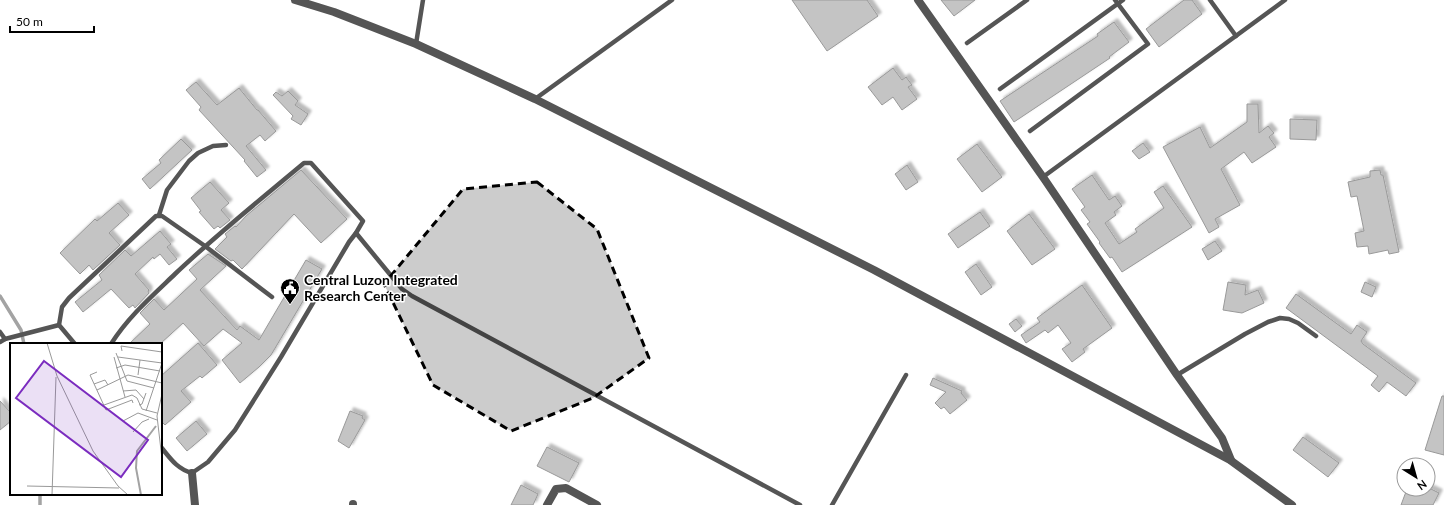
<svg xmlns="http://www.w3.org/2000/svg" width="1444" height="505" font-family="Lato,sans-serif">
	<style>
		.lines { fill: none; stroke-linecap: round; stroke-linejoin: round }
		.stream { stroke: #a3a3a3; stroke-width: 3.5 }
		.building { fill: #c4c4c4; stroke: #999; filter: url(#shadow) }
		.lane { stroke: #555; stroke-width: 4.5 }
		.street { stroke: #555; stroke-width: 8 }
		.marked { fill: #000; fill-opacity: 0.2; stroke: #000; stroke-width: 3; stroke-dasharray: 8 5; stroke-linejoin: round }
		.labels { text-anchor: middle; stroke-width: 3; stroke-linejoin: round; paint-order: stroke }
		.poi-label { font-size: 14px; font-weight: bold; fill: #000; stroke: #fff; text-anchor: start }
		.inset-river { fill: none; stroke: #a3a3a3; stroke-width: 2 }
		.inset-road { fill: none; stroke: #999; stroke-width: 1 }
		.view { fill: #7b2cbf; fill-opacity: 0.15; stroke: #7b2cbf; stroke-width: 2 }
		.inset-edge { fill: none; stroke: #000; stroke-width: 2 }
	</style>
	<defs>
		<filter id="shadow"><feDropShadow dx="3.5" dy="-3.5" stdDeviation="1" flood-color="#0004"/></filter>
	</defs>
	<rect width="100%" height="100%" fill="#fff"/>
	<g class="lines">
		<g class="stream">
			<path d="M0 296 21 330 24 344"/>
			<path d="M40 494V505"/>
		</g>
	</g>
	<g class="building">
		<path d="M792 0H867L878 16 827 51Z"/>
		<path d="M941 0H975L954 16Z"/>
		<path d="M1184 0H1192L1202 14 1159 47 1146 29Z"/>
		<path d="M1114 22 1129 42 1109 57 1110 58 1014 122 1000 101 1098 36 1097 34Z"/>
		<path d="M893 68 902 80 906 77 912 85 908 87 917 99 902 110 893 97 882 105 868 87Z"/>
		<path d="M196 82 217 105 239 88 257 110H258L276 131 265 141 260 135 246 146 266 170 257 177 244 161 245 160 199 110 201 107 186 90Z"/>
		<path d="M288 91 298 101 295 105 308 114 301 125 291 119 293 116 273 95 276 92 282 96Z"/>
		<path d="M1247 104H1258L1259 133 1268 126 1274 133 1269 137 1276 147 1252 163 1244 152 1221 169 1240 205 1215 219 1219 227 1209 233 1163 147 1200 127 1210 148 1247 122Z"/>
		<path d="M1290 119 1317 120 1316 140 1290 139Z"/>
		<path d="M181 139 192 150 150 189 142 179 161 163 159 160Z"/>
		<path d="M1143 143 1150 152 1139 159 1132 151Z"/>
		<path d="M977 144 1002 177 982 192 957 159Z"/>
		<path d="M907 165 918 182 906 190 895 174Z"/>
		<path d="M301 170 347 219 321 243 294 214 242 269 233 260 231 261 215 249 227 237 225 234 235 226 236 227 246 216Z"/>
		<path d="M1380 170 1381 175H1383L1399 252 1389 254 1388 250 1369 254 1368 246 1357 247 1355 233 1364 231 1357 196 1351 197 1348 182 1370 177V171Z"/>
		<path d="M1092 175 1109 200 1115 196 1122 206 1114 212 1116 215 1105 223 1119 244 1137 232 1135 229 1164 208 1154 192 1163 186 1192 227 1122 272 1112 257 1110 258 1099 243 1100 242 1087 224 1090 222 1081 210 1085 207 1072 189Z"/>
		<path d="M210 182 229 203 221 210 230 220 220 228 218 226 214 229 199 212 201 211 191 198Z"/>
		<path d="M118 203 129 215 109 233 120 245 93 270 89 265 80 274 60 253 95 219 97 221Z"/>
		<path d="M980 212 990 226 958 248 948 234Z"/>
		<path d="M1029 214 1055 249 1032 265 1007 231Z"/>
		<path d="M160 231 171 244 167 247 177 259 169 265 160 254 154 259 153 257 135 274 149 290 148 291 149 293 135 308 133 305 129 308 111 289 83 312 75 302 102 280 99 275 125 250 131 256Z"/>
		<path d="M1215 241 1222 251 1208 260 1202 249Z"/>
		<path d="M208 254 226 266 200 290 237 330 240 326 259 340 306 260 322 269 271 355 259 367 240 383 222 360 242 343 223 329 204 346 183 323 160 344H129L150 324 140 313 154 299 164 310 197 279 189 270Z"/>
		<path d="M976 264 992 287 981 295 965 272Z"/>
		<path d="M1228 282 1246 285 1245 295 1258 290 1264 303 1242 313 1223 310Z"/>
		<path d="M1365 282 1376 287 1372 297 1361 292Z"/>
		<path d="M1082 285 1112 328 1083 349 1085 352 1072 362 1062 349 1071 343 1058 325 1048 333 1045 330 1026 343 1021 335 1040 322 1037 318Z"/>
		<path d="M1296 294 1351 334 1357 325 1367 332 1361 341 1363 344 1416 383 1406 396 1387 382 1379 392 1371 385 1378 376 1286 308Z"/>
		<path d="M1016 319 1022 326 1015 332 1009 324Z"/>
		<path d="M198 343 217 365 202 378 200 376 181 391 191 402 165 425 161 421V376Z"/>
		<path d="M933 378 962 391 961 393 967 400 950 414 944 407 941 409 935 403 946 392 930 385Z"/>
		<path d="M1442 396H1444V455L1425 450Z"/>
		<path d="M0 401 11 413V421L0 430Z"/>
		<path d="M350 411 363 416 362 418 365 420 349 448 338 441Z"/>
		<path d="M196 421 207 434 187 451 176 438Z"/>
		<path d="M1303 437 1339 463 1328 477 1293 450Z"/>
		<path d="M547 447 579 463 569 482 537 466Z"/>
		<path d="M521 485 538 494 533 505H511Z"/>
		<path d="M1407 489H1431L1439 493 1433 505H1401Z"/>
	</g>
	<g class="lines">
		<g class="lane">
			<path d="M1210 0 1236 36"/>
			<path d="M967 43 1027 0"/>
			<path d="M416 44 423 0"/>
			<path d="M1000 89 1123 0"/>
			<path d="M535 99 672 0"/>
			<path d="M1030 131 1148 44 1115 0"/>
			<path d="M1043 177 1285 0"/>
			<path d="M159 215 167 190 189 161 198 153 213 146 226 145"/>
			<path d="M356 233 402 289 412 296 800 505"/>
			<path d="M0 332 5 339"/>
			<path d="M0 342 5 339 59 325"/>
			<path d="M75 344 59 325 62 307 69 298 156 216H162L205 246 272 297"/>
			<path d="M111 344C128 317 152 296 175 274 216 235 261 199 304 163H311L363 221 356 233 349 242 281 357 235 430 208 462 192 473C177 469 170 458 161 447"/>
			<path d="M1177 375 1245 334 1268 322 1280 318 1289 319 1298 323 1316 336"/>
			<path d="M832 505 906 375"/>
		</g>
		<g class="street">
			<path d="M295 0 334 12 416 44 535 99 874 270 1230 460 1292 505"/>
			<path d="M918 0 1045 180 1177 375 1222 438 1231 460"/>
			<path d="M192 473 195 505"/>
			<path d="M353 505V504"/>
			<path d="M547 505 556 489 566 488 597 505"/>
		</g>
	</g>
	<path class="marked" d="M537 182 597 229 649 358 593 398 511 431 433 385 384 284 463 189Z"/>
	<defs>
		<g id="civic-pin" transform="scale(1)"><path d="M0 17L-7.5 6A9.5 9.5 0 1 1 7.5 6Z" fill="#000" stroke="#fff"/><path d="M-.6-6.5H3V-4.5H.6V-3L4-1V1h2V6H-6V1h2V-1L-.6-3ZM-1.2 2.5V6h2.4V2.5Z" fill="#fff"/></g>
	</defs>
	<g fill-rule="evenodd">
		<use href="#civic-pin" x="290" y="288"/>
	</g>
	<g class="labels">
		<g class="poi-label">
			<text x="304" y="285">Central Luzon Integrated<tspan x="304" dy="16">Research Center</tspan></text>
		</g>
	</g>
	<g transform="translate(10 343)">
		<rect width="152" height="152" fill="#fff"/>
		<path class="inset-river" d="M131 152 126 125 127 108 146 83"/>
		<path class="inset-road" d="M37 0 47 33 83 108 108 143 118 152M112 8 111 3 152 9M106 10 117 38 144 45M104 14 115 54M108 14 152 20M106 25 115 22 150 28M87 29 80 32 96 67 122 57 123 60M128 32 130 17M84 41 95 37 98 42M87 47 118 32 152 40M113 48 126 47 134 56M152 51 147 73 152 116M94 62 122 52 127 55 132 66 147 70M129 62 132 61 136 50M136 68 152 20M113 78 128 70 147 77M123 89 132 79 139 76M17 143 109 145M42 152 46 34"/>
		<path class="view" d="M34 18 138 97 111 134 6 55Z"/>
		<rect width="152" height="152" class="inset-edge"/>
	</g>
	<g transform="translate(1416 477) rotate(143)"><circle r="19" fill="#ffffff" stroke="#999999"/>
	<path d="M0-3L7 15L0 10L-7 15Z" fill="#000000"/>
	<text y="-6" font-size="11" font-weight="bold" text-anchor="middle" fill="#000000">N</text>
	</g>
	<path d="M10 26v6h84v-6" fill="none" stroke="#000000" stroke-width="2"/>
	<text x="16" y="26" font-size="12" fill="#000000" stroke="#ffffff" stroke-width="3" paint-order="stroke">50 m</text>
</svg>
